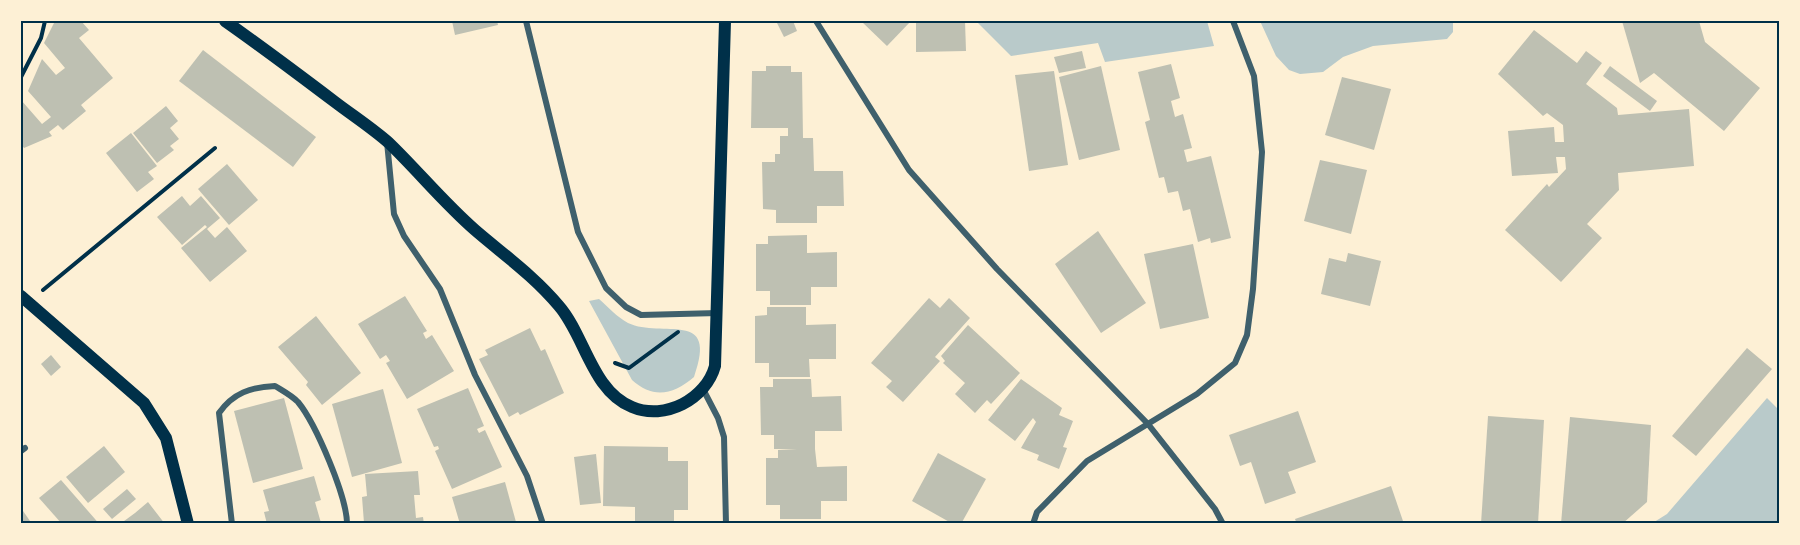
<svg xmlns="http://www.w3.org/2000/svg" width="1800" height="545" font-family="Raleway,sans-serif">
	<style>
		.green { fill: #b9caca }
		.building { fill: #bec0b2 }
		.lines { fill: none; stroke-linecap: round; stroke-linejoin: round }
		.path { stroke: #003049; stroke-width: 4 }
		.minor { stroke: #3f606c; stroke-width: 6 }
		.secondary { stroke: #003049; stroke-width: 12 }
		.neatline { fill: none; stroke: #003049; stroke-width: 2 }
	</style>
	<rect width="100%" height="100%" fill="#fdf0d5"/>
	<g class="green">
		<path d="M976 21H1207L1214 46 1105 62 1098 43 1011 56Z"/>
		<path d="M1260 21H1453V32L1447 39 1373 46 1343 57 1323 72 1300 74 1289 70 1276 56Z"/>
		<path d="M599 299C608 307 617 317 628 323 662 339 719 308 694 377 673 395 653 399 632 380L589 301Z"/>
		<path d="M1767 398 1779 410V524H1651L1667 514Z"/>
	</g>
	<g class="building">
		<path d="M55 21H81L89 30 79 38 113 78 81 105 86 111 63 130 58 125 49 132 52 136 24 148 21 144V100L42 124 51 117 28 91 42 59 56 75 65 68 44 43Z"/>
		<path d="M452 21H497L498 25 455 35Z"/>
		<path d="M776 21H793L797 31 784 37Z"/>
		<path d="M861 21H911L887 46Z"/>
		<path d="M916 21H965L966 51 916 52Z"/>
		<path d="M1622 21H1699L1705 42 1760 88 1724 131 1654 73 1640 83Z"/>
		<path d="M1534 30 1577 63 1586 51 1602 63 1586 84 1617 108 1618 115 1689 109 1694 166 1618 173 1619 190 1587 224 1602 238 1561 282 1505 230 1547 184 1549 187 1566 169 1565 157H1556L1558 173 1512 176 1508 131 1554 127 1555 142H1564L1563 125 1547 113 1543 116 1498 74Z"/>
		<path d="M203 50 316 137 293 167 179 81Z"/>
		<path d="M1082 51 1086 68 1059 73 1054 57Z"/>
		<path d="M1171 64 1180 98 1171 101 1175 117 1183 114 1192 148 1184 150 1187 162 1211 156 1231 238 1211 243 1210 238 1198 242 1190 209 1183 211 1178 191 1168 193 1164 177 1159 178 1145 122 1150 120 1138 72Z"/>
		<path d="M766 66H791V72H802L803 138H813L814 171H843L844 206H817V223H776V210L763 209 762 162H775V154H780V136H788V128H751L752 71H766Z"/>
		<path d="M1101 66 1120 150 1079 160 1059 77Z"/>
		<path d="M1610 66 1657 101 1650 111 1603 76Z"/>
		<path d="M1054 71 1068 165 1029 171 1015 75Z"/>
		<path d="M1342 77 1391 89 1374 150 1325 135Z"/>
		<path d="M166 106 178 121 170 128 179 139 170 146 174 150 157 163 133 133Z"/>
		<path d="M131 133 157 166 148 172 154 179 137 192 106 153Z"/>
		<path d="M1320 160 1367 170 1351 234 1304 221Z"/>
		<path d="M227 164 258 200 229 225 198 189Z"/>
		<path d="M182 196 190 206 201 196 220 218 207 229 215 238 227 227 247 251 210 282 181 248 207 227 205 225 182 245 157 217Z"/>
		<path d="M1098 231 1146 303 1101 333 1055 264Z"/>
		<path d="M807 235V253L837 252V287H811V305H770V291H756V244H768V236Z"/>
		<path d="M1193 244 1209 318 1160 329 1144 254Z"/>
		<path d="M1348 253 1381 261 1370 306 1321 294 1329 258 1346 262Z"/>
		<path d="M405 296 427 331 423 333 426 339 432 335 454 371 407 399 386 363 390 361 386 355 380 359 358 324Z"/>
		<path d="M929 298 940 308 949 298 970 318 935 357 940 361 903 402 886 387 892 381 871 363Z"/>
		<path d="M767 307H806V325L836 324V359H809L810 377H769V363H755V316L767 315Z"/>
		<path d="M316 316 361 373 322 405 306 385 308 382 278 347Z"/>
		<path d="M968 325 1020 373 991 404 987 400 975 413 955 394 965 383 943 363 945 361 941 356Z"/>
		<path d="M530 328 541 351 545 349 564 393 520 415 518 412 509 417 479 359 488 355 485 350Z"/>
		<path d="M1747 348 1772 369 1696 456 1672 436Z"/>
		<path d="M51 355 61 367 51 376 41 364Z"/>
		<path d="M773 379H811L812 397 841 396 842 431H815V449L817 467 847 466V501H821V519H780V505H766V458H778V450L797 449H774V435H761L760 387H773Z"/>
		<path d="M1021 379 1062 408 1059 415 1073 421 1063 447 1067 448 1059 469 1037 460 1039 455 1021 448 1036 422 1033 418 1015 441 988 420Z"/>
		<path d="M468 388 484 426 477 429 479 433 485 430 502 467 452 489 435 451 439 449 438 446 434 447 417 409Z"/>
		<path d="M383 389 402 463 352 477 332 404Z"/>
		<path d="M284 398 303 469 253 483 234 411Z"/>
		<path d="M1298 411 1316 462 1288 472 1296 493 1265 504 1251 462 1240 466 1229 435Z"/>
		<path d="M1488 416 1544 420 1538 524H1481Z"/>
		<path d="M1570 417 1651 425 1647 502 1622 524H1561Z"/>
		<path d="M104 446 125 472 88 503 66 477Z"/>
		<path d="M604 446 668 447V461H688V510H674V521H635V507L603 506Z"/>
		<path d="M938 453 986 479 961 524H953L912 501Z"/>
		<path d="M596 454 601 503 580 505 574 457Z"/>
		<path d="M418 471 420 495H414L416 518 423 517 424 524 364 523 362 497 367 496 365 474Z"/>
		<path d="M314 476 321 500 315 502 321 523 328 521 329 524H267L264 512 269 511 263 490Z"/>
		<path d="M61 480 95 519 99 524H62L39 498Z"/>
		<path d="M505 482 516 522 460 524 452 497Z"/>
		<path d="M1391 486 1404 524H1297L1295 519Z"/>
		<path d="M127 489 136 499 112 519 103 509Z"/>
		<path d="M148 502 165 524H120L135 513Z"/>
		<path d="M21 508 30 521 27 524H21Z"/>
		<path d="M818 521V524H779V522Z"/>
	</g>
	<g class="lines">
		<g class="path">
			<path d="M21 77 41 38 45 21"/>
			<path d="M43 290 215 148"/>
			<path d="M615 363 629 368 678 332"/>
		</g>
		<g class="minor">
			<path d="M526 21 578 232 606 288 626 307 641 315 718 313"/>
			<path d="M816 21 909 170 997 269 1148 424 1215 509 1223 524"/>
			<path d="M387 142 394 214 404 236 440 289 475 375 527 476 543 524"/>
			<path d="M704 391 718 418 724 437 726 524"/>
			<path d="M21 451 25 448"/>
			<path d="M232 524 219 413C233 393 251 387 275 386 283 391 291 395 298 402 316 424 347 497 347 524"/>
			<path d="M1033 524 1037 512 1087 461 1197 394 1235 363 1247 335 1253 289 1262 152 1254 76 1233 21"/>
		</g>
		<g class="secondary">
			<path d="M225 21C262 47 298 74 335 102 352 115 372 128 389 143 418 171 444 203 475 230 504 255 534 276 559 306 585 336 592 391 632 407 665 421 706 399 715 366L725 21"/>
			<path d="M21 296 144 403 166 438 188 524"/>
		</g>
	</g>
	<rect width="1800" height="545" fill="none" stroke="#fdf0d5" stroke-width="45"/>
	<rect x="22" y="22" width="1756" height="500" class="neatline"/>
</svg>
